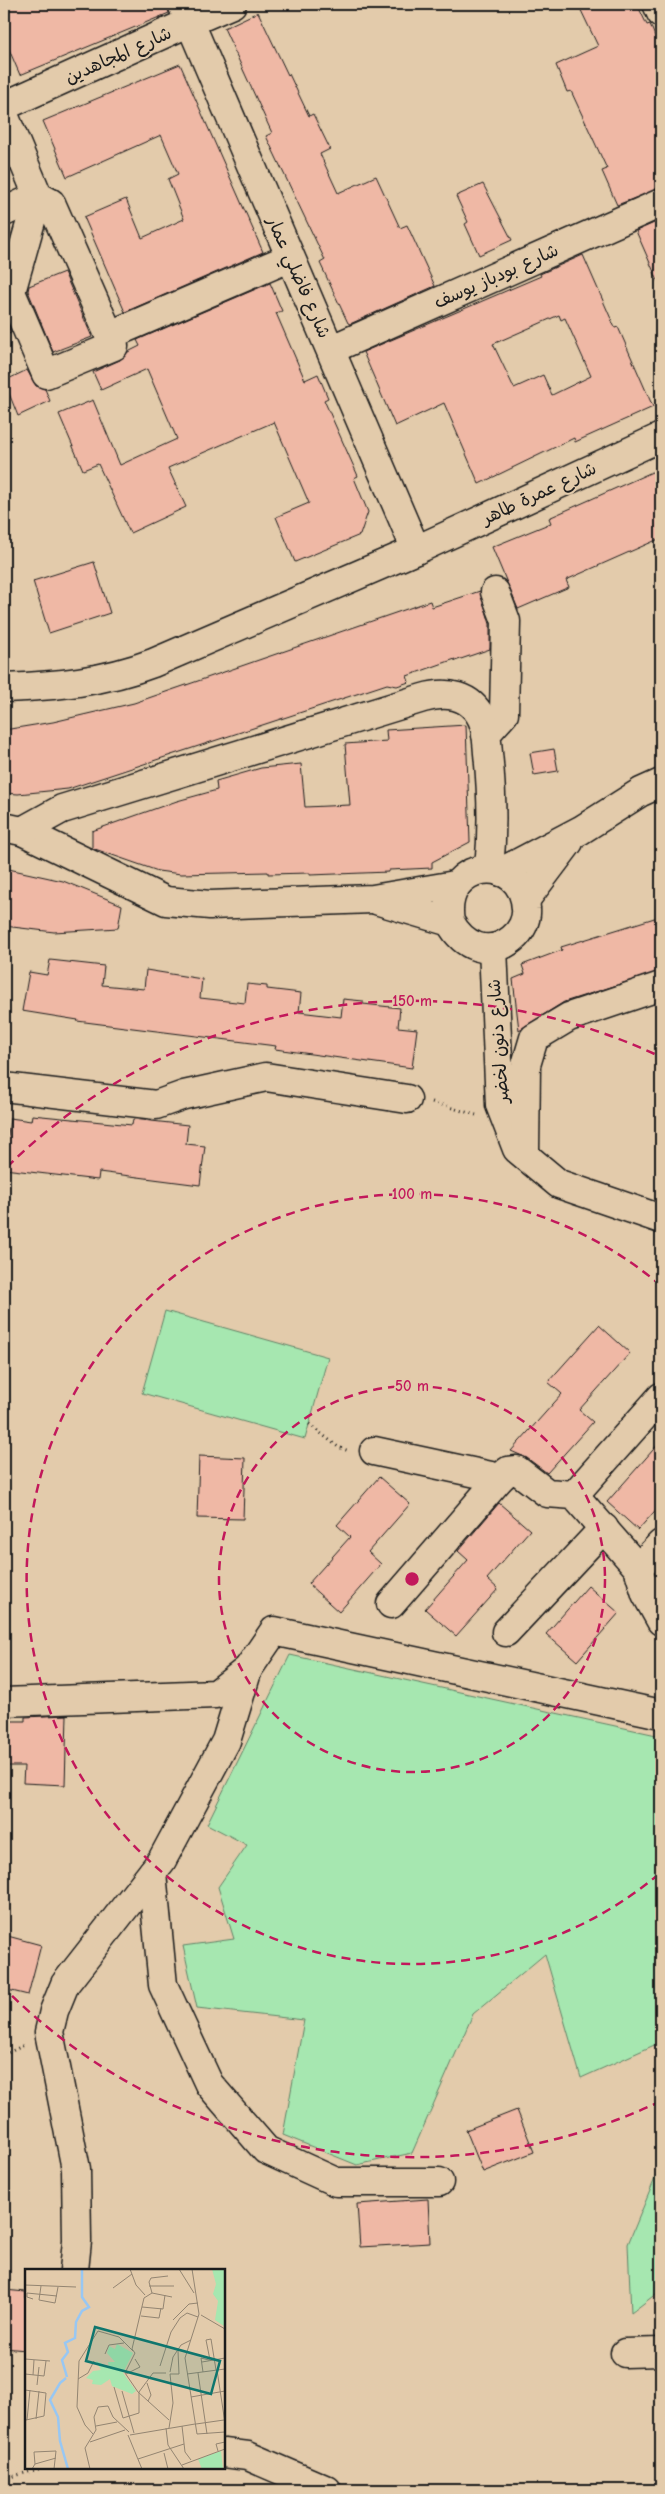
<svg xmlns="http://www.w3.org/2000/svg" width="665" height="2494" font-family="'Comic Neue','Playpen Sans Arabic',sans-serif">
	<style>
		.green { fill: #a6e7b0; stroke: #618266 }
		.building { fill: #efb8a5; stroke: #1c1c1c; fill-rule: evenodd }
		.lines { fill: none; stroke-linecap: round; stroke-linejoin: round }
		.minor-casing { stroke: #1c1c1c; stroke-width: 31 }
		.major-casing { stroke: #1c1c1c; stroke-width: 31 }
		.path { stroke: #1c1c1c; stroke-width: 3; stroke-dasharray: 1 4; stroke-linecap: butt }
		.minor { stroke: #e3cbab; stroke-width: 28 }
		.major { stroke: #e3cbab; stroke-width: 28 }
		.ring { fill: none; stroke: #c2185b; stroke-width: 2.5; stroke-dasharray: 9 6 }
		.labels { text-anchor: middle; stroke-width: 4; stroke-linejoin: round; paint-order: stroke }
		.street-label { font-size: 18px; fill: #1c1c1c; stroke: #e3cbab }
		.inset-river { fill: none; stroke: #98c7f3; stroke-width: 2.5 }
		.inset-road { fill: none; stroke: #938572; stroke-width: 1 }
		.view { fill: #0f766e; fill-opacity: 0.15; stroke: #0f766e; stroke-width: 2.5 }
		.inset-edge { fill: none; stroke: #1c1c1c; stroke-width: 2.5 }
		.centre { fill: #c2185b; stroke: #e3cbab; stroke-width: 2.5 }
		.ring-label { font-size: 15px; text-anchor: middle; font-weight: bold; fill: #c2185b; stroke: #e3cbab; stroke-width: 4; stroke-linejoin: round; paint-order: stroke }
	</style>
	<rect width="100%" height="100%" fill="#e3cbab"/>
	<filter id="ink" filterUnits="userSpaceOnUse"><feTurbulence type="fractalNoise" baseFrequency=".02" numOctaves="2"/><feDisplacementMap in="SourceGraphic" scale="10" xChannelSelector="R" yChannelSelector="G"/><feConvolveMatrix kernelMatrix="1 2 1 2 8 2 1 2 1" color-interpolation-filters="sRGB"/></filter>
	<g filter="url(#ink)">
		<g class="green">
			<path d="M165 1311 328 1357 305 1439 142 1393Z"/>
			<path d="M290 1655 661 1736V2042L581 2078 545 1954 473 2014 412 2153 357 2165 283 2135 304 2020 197 2008 183 1946 234 1939 218 1887 247 1845 207 1824Z"/>
			<path d="M661 2164V2290L631 2313 628 2244Z"/>
		</g>
		<g class="building">
			<path d="M4 4H167L169 13 20 75 4 38Z"/>
			<path d="M578 4H637L647 25 650 24 661 51V188L617 205 602 171 607 169 571 91 567 92 556 65 598 46Z"/>
			<path d="M258 12 288 75 289 74 309 116 313 114 330 149 320 154 338 193 376 176 400 228 407 225 435 286 350 324 348 323 320 263 325 260 266 136 272 133 224 28Z"/>
			<path d="M180 64 263 252 125 312 84 217 126 199 142 238 184 219 168 179 178 174 161 135 67 177 43 121Z"/>
			<path d="M483 184 512 240 479 255 465 224 468 222 456 196Z"/>
			<path d="M661 220V288L636 231Z"/>
			<path d="M583 255 615 328 618 327 653 407 575 442 574 438 479 484 444 403 395 426 363 352 541 276 540 274ZM559 315 561 320 565 318 591 376 552 395 543 375 514 388 493 344Z"/>
			<path d="M64 272 92 337 53 352 28 291 29 286Z"/>
			<path d="M270 283 282 311 276 313 305 380 318 374 328 398 324 400 358 476 354 478 368 512 360 535 295 562 276 517 309 503 274 422 168 468 186 507 130 533 98 464 83 470 59 414 93 400 120 465 177 439 147 369 101 390 93 372 120 360 128 352 140 346 137 340Z"/>
			<path d="M4 315 11 333 4 336Z"/>
			<path d="M27 370 36 386 45 389 50 401 18 416 4 381Z"/>
			<path d="M661 468V538L566 580 569 587 518 609 492 547 551 523 549 518Z"/>
			<path d="M94 562 110 613 49 633 33 581Z"/>
			<path d="M480 591 490 624V649L455 661V659L407 676 409 682 397 686 387 684 68 789 18 794 4 793V730L53 722 134 703 430 601 432 607Z"/>
			<path d="M466 725 470 842 432 862V868L389 870V872L310 875V873L268 874V872L181 874 158 871 92 848V831L177 801 217 790 216 781 261 768 301 764 305 807 350 805 345 744 387 741 386 730Z"/>
			<path d="M554 749 558 771 534 775 530 753Z"/>
			<path d="M4 868 63 881 122 905 118 928 54 932 4 926Z"/>
			<path d="M661 916V971L564 1002 519 1030 513 979 525 974 522 965 562 950 561 947Z"/>
			<path d="M50 960 104 966 102 985 144 989 146 970 202 979 200 998 245 1003 247 984 267 986V989L301 993 299 1012 341 1017 343 999 363 1001V1004L400 1008 398 1027 417 1029 412 1068 275 1049 276 1046 77 1021 78 1020 22 1011 29 972 47 975Z"/>
			<path d="M32 1115 132 1125 133 1119 188 1125 186 1144 205 1146 200 1185 99 1172 98 1180 4 1169 10 1118 31 1121Z"/>
			<path d="M599 1325 630 1353 579 1410 593 1422 547 1473 527 1458 511 1451 562 1394 548 1382Z"/>
			<path d="M661 1441V1504L638 1530 607 1502Z"/>
			<path d="M199 1456 245 1458 243 1519 197 1518Z"/>
			<path d="M379 1477 410 1504 368 1552 381 1564 339 1612 308 1584 350 1537 337 1525Z"/>
			<path d="M499 1503 530 1530 487 1579 498 1589 456 1636 425 1609 468 1560 458 1551Z"/>
			<path d="M588 1586 619 1613 577 1661 546 1634Z"/>
			<path d="M67 1715 65 1785 23 1783 24 1766H4V1721H25V1717Z"/>
			<path d="M4 1935 41 1945 28 1995 4 1989Z"/>
			<path d="M517 2110 534 2152 483 2172 466 2130Z"/>
			<path d="M428 2199 430 2243 360 2247 357 2204Z"/>
			<path d="M4 2290 26 2292V2350L4 2348Z"/>
		</g>
		<g class="lines">
			<g class="minor-casing">
				<g id="minor">
					<path d="M4 106 190 22"/>
					<path d="M4 115 38 196 51 203 114 346 46 374 11 292 38 196"/>
					<path d="M4 212 38 196"/>
					<path d="M110 335 289 258"/>
					<path d="M332 349 661 203"/>
					<path d="M486 734 504 714 506 621 495 592"/>
					<path d="M8 828 22 831 166 901 210 905 373 899 455 885"/>
					<path d="M22 831 62 809 423 698C447 691 471 695 482 719 487 730 487 742 488 753 492 792 493 830 489 869"/>
					<path d="M501 872 581 830 641 792 661 783"/>
					<path d="M526 899 569 842"/>
					<path d="M379 901 450 922C463 946 488 958 512 939 521 932 527 920 526 909 524 851 439 858 450 922"/>
					<path d="M493 948 500 1105 517 1149 559 1184 661 1219"/>
					<path d="M4 1087 156 1105 184 1095 266 1077 407 1099"/>
					<path d="M525 1154 526 1065 534 1038 569 1017 661 986"/>
					<path d="M374 1451 500 1478"/>
					<path d="M574 1495 661 1397"/>
					<path d="M638 1568 661 1544"/>
					<path d="M391 1604 500 1478 508 1471 517 1470 547 1493 574 1495 638 1568 646 1594 661 1621"/>
					<path d="M506 1632 604 1528"/>
					<path d="M4 1702 216 1694 248 1669 274 1631 661 1714"/>
					<path d="M152 1873 163 1985 209 2084 266 2150 336 2182H439"/>
					<path d="M74 2270 77 2241 76 2169 49 2032 54 2011 65 1984 162 1860 226 1741 248 1669"/>
					<path d="M625 2353 661 2352"/>
					<path d="M224 2453 248 2456 327 2490"/>
				</g>
			</g>
			<g class="major-casing">
				<g id="major">
					<path d="M182 4 416 550"/>
					<path d="M657 4 661 13"/>
					<path d="M190 22 232 4"/>
					<path d="M4 688C56 686 103 682 153 663L416 550 661 437"/>
				</g>
			</g>
			<g class="path">
				<path d="M432 1102 476 1115"/>
				<path d="M309 1424 338 1447 349 1451"/>
				<path d="M4 2055 24 2045"/>
				<path d="M4 2479 42 2468"/>
			</g>
			<use href="#minor" class="minor"/>
			<use href="#major" class="major"/>
		</g>
	</g>
	<g class="ring">
		<circle cx="412" cy="1579" r="193"/>
		<path d="M659 1874A385 385 0 1 1 659 1284"/>
		<path d="M661 2101A578 578 0 0 1 7 1991M7 1167A578 578 0 0 1 661 1057"/>
	</g>
	<g class="labels">
		<g class="street-label">
			<text transform="translate(118 55) rotate(-24)" y="6">شارع المجاهدين</text>
			<text transform="translate(496 276) rotate(-24)" y="6">شارع بودباز يوسف</text>
			<text transform="translate(299 277) rotate(66)" y="6">شارع فاضلي عمار</text>
			<text transform="translate(539 493) rotate(-25)" y="6">شارع عمرة طاهر</text>
			<text transform="translate(498 1041) rotate(-94)" y="6">شارع دنون لخضر</text>
		</g>
	</g>
	<g transform="translate(25 2269)">
		<rect width="200" height="200" fill="#e3cbab"/>
		<path d="M187 0H200L199 57 190 51 193 32 188 25 191 15ZM92 75 108 84 98 104 111 122 107 125 87 117 85 110 76 116 67 115 68 111 61 109 68 102 76 101 71 92 84 98 83 93H90L82 84 84 77 90 80ZM196 182 198 200H177L173 190Z" fill="#a6e7b0"/>
		<path class="inset-river" d="M42 108 37 91 43 83 40 74 50 69 51 53 57 42 64 38 57 28V0M41 109 35 114 25 131 33 148 35 172 43 200"/>
		<path class="inset-road" d="M105 0 111 16 120 26M154 0 169 24M167 0 174 45 160 89 172 165 200 163M143 7 126 9 124 13 127 24 119 29 107 80 110 84 100 104 113 123 144 151M0 16 51 18M16 17 14 31 30 34 33 18M124 17H149M88 19 107 5M127 24 147 28M8 30 2 28V24L32 27M117 38 138 40 140 26M176 46 200 60M116 47 134 49 136 39M148 51 164 35 173 34M80 85 84 76 99 74M0 90 25 92M185 91 181 71 186 70 191 101M177 93 200 89M135 97 146 63 155 49 162 44 173 48M192 101 200 154M145 103 148 88 156 76 166 71M178 103 176 89 184 91M173 104 182 165M0 105 19 107 21 92M101 105 115 98 110 90M145 105H154L153 82M162 105 200 100M8 106 9 91M53 110 63 104 69 92M122 114 126 126 123 132M12 116 14 98M89 118 98 149 114 144V123L128 104H141M0 121 21 124 19 147M97 122 109 164M166 128 200 122M11 150 14 122M1 151 19 147M2 151 5 121M171 155 199 151M71 157 92 153M157 157 160 183 166 191M141 159 143 176 159 200M144 159 148 134 145 105M68 165 60 156 52 138 54 92 73 62 94 68 108 82M103 166 117 200M105 166 170 155M65 173 100 161M193 182 191 175 200 173M139 184 143 200M113 190 159 175M10 195 9 183 31 182 29 200M157 196 200 180M7 200 10 195 31 189M65 200 60 179 71 161 69 148 73 138 83 137 88 148 104 163"/>
		<path class="view" d="M70 58 195 92 186 125 61 92Z"/>
		<rect width="200" height="200" class="inset-edge"/>
	</g>
	<circle cx="412" cy="1579" r="8" class="centre"/>
	<g class="ring-label">
		<text x="412" y="1006">150 m</text>
		<text x="412" y="1199">100 m</text>
		<text x="412" y="1391">50 m</text>
	</g>
	<rect width="665" height="2494" fill="none" stroke="#e3cbab" stroke-width="20"/>
	<rect x="10" y="10" width="645" height="2474" fill="none" stroke="#1c1c1c" stroke-width="2" filter="url(#ink)"/>
</svg>
